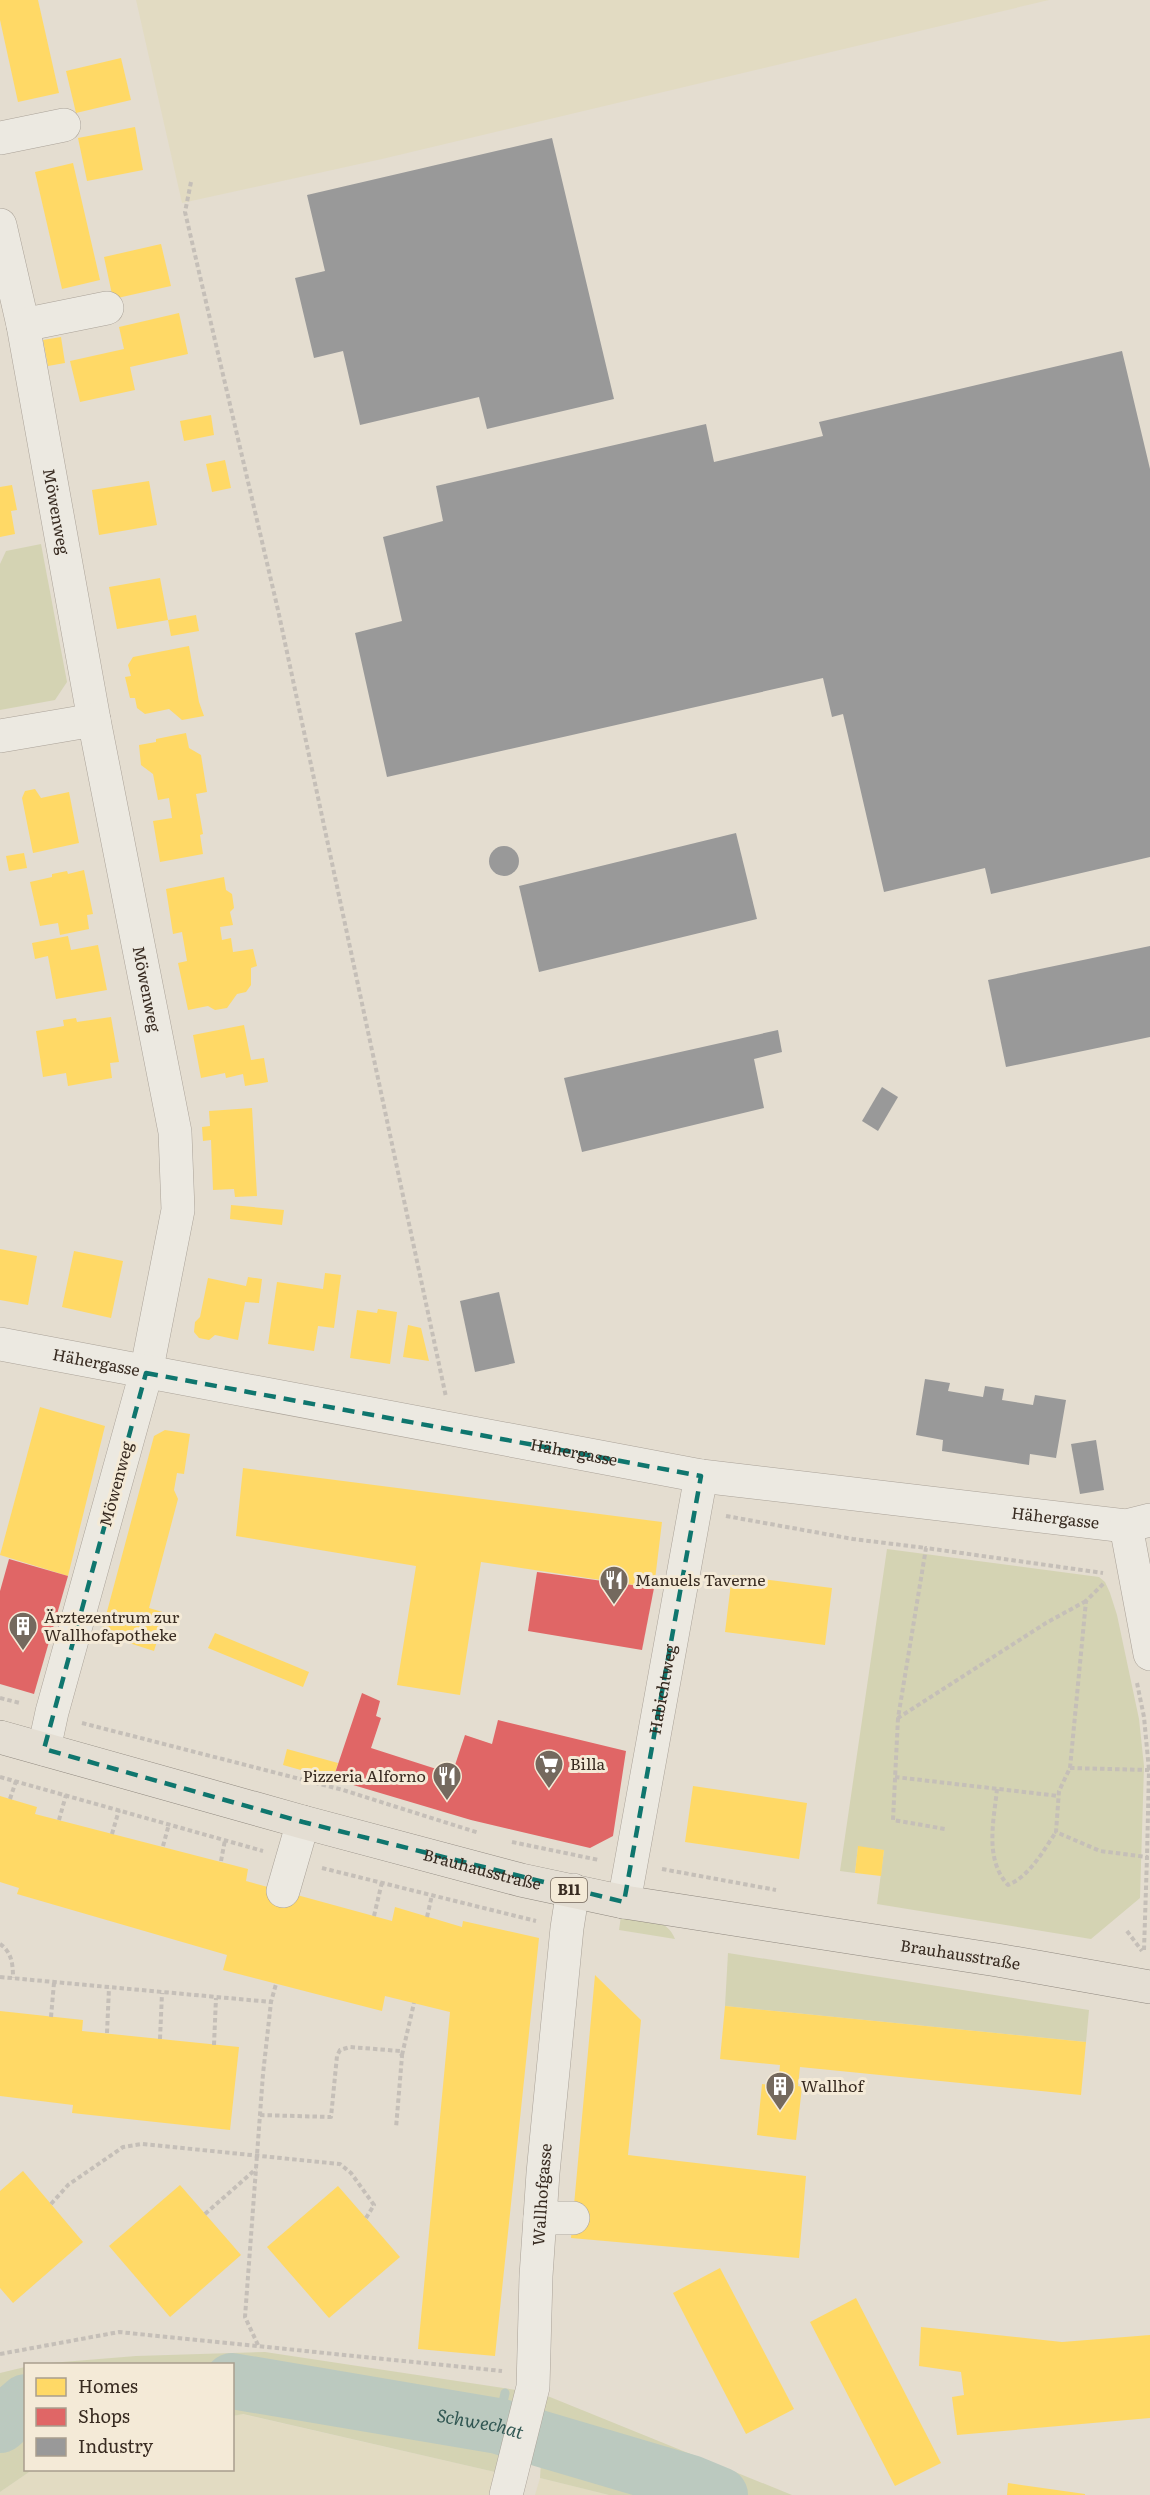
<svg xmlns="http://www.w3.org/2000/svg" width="1150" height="2495" font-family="Literata,serif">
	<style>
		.farmland { fill: #e2dbc2 }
		.green { fill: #d4d3b3 }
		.homes { fill: #ffd966 }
		.shops { fill: #e06666 }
		.industry { fill: #999 }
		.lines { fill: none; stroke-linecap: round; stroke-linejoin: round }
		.stream { stroke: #bbc9bf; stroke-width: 9 }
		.river { stroke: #bbc9bf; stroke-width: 56 }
		.minor-casing { stroke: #aaa298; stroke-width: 34 }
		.major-casing { stroke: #8f887f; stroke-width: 34 }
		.path { stroke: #c5bfb8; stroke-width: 4; stroke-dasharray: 4.5 3; stroke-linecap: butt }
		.minor { stroke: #ece9e1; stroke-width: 33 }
		.major { stroke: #e4ded3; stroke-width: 33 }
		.marked { fill: none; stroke: #0f766e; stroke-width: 4.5; stroke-dasharray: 12 8; stroke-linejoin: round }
		.labels { text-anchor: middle; stroke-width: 6; stroke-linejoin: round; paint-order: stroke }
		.shield { fill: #f4ead7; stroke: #706458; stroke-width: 1.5 }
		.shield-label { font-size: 15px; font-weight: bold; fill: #382b21 }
		.street-label { font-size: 16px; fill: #382b21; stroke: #f4ead7 }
		.poi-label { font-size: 16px; fill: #382b21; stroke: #f4ead7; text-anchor: start }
		.water-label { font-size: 18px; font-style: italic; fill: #315753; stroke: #f4ead7 }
	</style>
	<rect width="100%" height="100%" fill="#e4ddd0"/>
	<g class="farmland">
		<path d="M136 0H1049L382 159 182 203Z"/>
		<path d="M242 2414 495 2472 490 2495H0V2492L32 2470H232L233 2416Z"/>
		<path d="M540 2478 609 2495H535Z"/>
	</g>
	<g class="green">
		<path d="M41 544 67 682 55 700 0 710V564L6 551Z"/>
		<path d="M887 1549 1099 1577 1105 1582 1110 1593 1117 1615 1139 1719 1144 1766 1140 1898 1091 1939 877 1904 884 1850 858 1847 855 1873 840 1871Z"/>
		<path d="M621 1916C641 1919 667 1917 675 1939L619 1930Z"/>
		<path d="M728 1953 1089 2010 1086 2042 725 2006Z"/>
		<path d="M265 2352 516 2390 495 2472 243 2414 233 2416 232 2364H38L136 2356Z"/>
		<path d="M25 2367 26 2470H32L0 2492V2373Z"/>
		<path d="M545 2395 792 2495H609L540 2478Z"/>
	</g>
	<g class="homes">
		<path d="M0 0H38L59 93 18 102 0 20Z"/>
		<path d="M121 58 131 100 76 113 66 71Z"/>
		<path d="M135 127 143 170 87 181 78 138Z"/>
		<path d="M73 163 100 280 62 289 35 172Z"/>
		<path d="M161 244 171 286 113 299 104 257Z"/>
		<path d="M179 313 188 354 130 367 135 390 80 402 70 361 124 349 119 327Z"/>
		<path d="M61 337 65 363 48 366 43 340Z"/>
		<path d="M211 415 214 435 184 441 180 421Z"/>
		<path d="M225 460 231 488 212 492 206 464Z"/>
		<path d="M149 481 157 525 99 535 92 490Z"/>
		<path d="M12 485 17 510 11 511 15 534 0 537V487Z"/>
		<path d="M160 578 168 620 196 615 199 631 171 636 168 620 117 629 109 587Z"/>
		<path d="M189 646 199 702 204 716 182 720 169 709 145 714 137 708 135 698H130L125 677 131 676 128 665 133 657Z"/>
		<path d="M186 733 189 748 201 755 207 792 196 794 203 834 200 835 203 854 160 862 153 821 172 818 169 798 158 800 153 774 141 765 139 745 156 742V739Z"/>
		<path d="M35 789 41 798 69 792 79 843 33 853 22 798 25 791Z"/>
		<path d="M24 853 27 868 9 871 6 856Z"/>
		<path d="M84 870 93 914 87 915 89 929 60 935 58 923 40 926 30 882 52 877V874L67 871 68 874Z"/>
		<path d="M224 877 226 890 232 894 234 908 230 912 233 925 220 927 222 940 231 938 233 952 253 949 257 966 251 968V985L246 992 237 994 227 1008 215 1010 208 1006 188 1010 178 963 187 961 182 932 173 934 166 889Z"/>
		<path d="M68 936 71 950 98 945 107 990 56 999 48 956 35 959 32 943Z"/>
		<path d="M111 1017 119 1062 110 1063 112 1078 68 1086 66 1073 43 1077 36 1031 64 1026 63 1020 76 1018 77 1022Z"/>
		<path d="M244 1025 251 1060 264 1058 268 1082 245 1086 243 1074 226 1078 225 1073 201 1078 193 1035Z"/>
		<path d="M252 1108 257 1196 235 1197 234 1189 213 1190 211 1140 203 1141 202 1127 210 1126 209 1111Z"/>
		<path d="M231 1205 284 1210 282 1225 230 1219Z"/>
		<path d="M0 1249 37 1256 28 1305 0 1300Z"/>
		<path d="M74 1251 123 1261 111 1318 62 1307Z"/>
		<path d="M325 1273 341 1275 334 1328 318 1326 314 1351 268 1344 277 1282 323 1289Z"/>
		<path d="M248 1277 262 1279 259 1303 245 1302 238 1340 215 1335 209 1340 199 1338 194 1332 195 1322 200 1317 208 1278 246 1286Z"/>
		<path d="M378 1309 397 1312 390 1364 350 1358 357 1310 377 1313Z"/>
		<path d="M408 1325 421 1328 429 1361 403 1357Z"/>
		<path d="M40 1407 105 1426 68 1576 0 1555Z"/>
		<path d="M165 1430 190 1434 184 1474 177 1473 174 1490 178 1499 149 1608 166 1613 154 1651 101 1634 154 1436Z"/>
		<path d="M243 1468 662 1522 654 1588 481 1562 460 1695 397 1685 416 1566 236 1536Z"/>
		<path d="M732 1575 832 1588 825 1645 725 1632Z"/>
		<path d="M215 1633 309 1672 303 1687 208 1648Z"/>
		<path d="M287 1749 338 1763 333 1779 283 1765Z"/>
		<path d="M693 1786 807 1803 799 1859 685 1842Z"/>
		<path d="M0 1796 37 1807 35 1814 248 1869 246 1881 392 1921 395 1907 462 1927 463 1921 539 1938 495 2356 418 2349 450 2012 385 1996 382 2011 223 1970 227 1955 17 1894 19 1888 0 1882Z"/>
		<path d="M858 1846 884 1850 881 1876 855 1873Z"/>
		<path d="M595 1975 641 2020 628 2155 806 2176 799 2258 571 2238Z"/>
		<path d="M725 2006 1086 2042 1081 2095 800 2067 798 2086 802 2087 796 2140 757 2135 762 2084 778 2086 780 2065 720 2059Z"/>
		<path d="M0 2011 83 2020 82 2031 239 2047 230 2130 72 2113 73 2105 0 2096Z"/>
		<path d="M23 2171 83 2242 13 2303 0 2288V2191Z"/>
		<path d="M180 2185 241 2255 170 2317 109 2246Z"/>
		<path d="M338 2186 400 2257 329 2318 267 2247Z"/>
		<path d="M720 2268 794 2409 746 2434 673 2293Z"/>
		<path d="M856 2298 941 2463 895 2486 810 2322Z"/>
		<path d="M921 2327 1062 2342 1150 2335V2418L957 2435 952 2397 964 2395 961 2372 919 2366Z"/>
		<path d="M1008 2483 1085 2494V2495H1007Z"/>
	</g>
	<g class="shops">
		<path d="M9 1559 68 1576 34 1694 0 1684V1591Z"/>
		<path d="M537 1572 654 1588 642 1650 528 1631Z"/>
		<path d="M362 1693 380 1701 376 1716 381 1718 371 1748 452 1774 465 1735 492 1744 498 1720 626 1751 613 1836 590 1848 471 1820 333 1779Z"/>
	</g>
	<g class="industry">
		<path d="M552 138 614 399 487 429 479 397 360 425 343 351 314 358 295 278 325 271 307 195Z"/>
		<path d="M1122 351 1150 469V857L991 894 985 868 884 892 843 714 832 717 823 678 387 777 355 633 402 621 383 537 443 521 436 486 706 424 714 462 823 436 819 422Z"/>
		<path d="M736 833 757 919 539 972 519 886Z"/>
		<circle cx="504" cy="861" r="15"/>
		<path d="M1150 946V1037L1006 1067 988 980Z"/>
		<path d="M778 1030 782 1052 754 1059 764 1108 582 1152 564 1078Z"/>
		<path d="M882 1087 898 1097 878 1131 862 1121Z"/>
		<path d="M499 1292 515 1363 475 1372 460 1301Z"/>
		<path d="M925 1379 950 1383 948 1391 983 1397 985 1386 1004 1389 1002 1400 1033 1405 1035 1395 1066 1400 1056 1458 1030 1454 1029 1465 942 1451 943 1440 916 1435Z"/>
		<path d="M1096 1440 1104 1490 1080 1494 1071 1444Z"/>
	</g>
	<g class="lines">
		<path class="stream" d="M498 2426 505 2393"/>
		<g class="river">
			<path id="s1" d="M232 2381 498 2426 691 2483 720 2495"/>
			<path d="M0 2425 26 2402"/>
		</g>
		<g class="minor-casing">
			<g id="minor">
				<path d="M0 138 64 125"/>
				<path id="s2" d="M0 225 23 325 94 720 175 1132 178 1210 146 1373 52 1712 44 1749"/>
				<path d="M23 325 107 308"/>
				<path d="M0 736 94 720"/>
				<path id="s3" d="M0 1344 701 1476 1126 1526 1150 1520"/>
				<path d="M1126 1526 1150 1654"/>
				<path d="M283 1891 303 1822"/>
				<path id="s4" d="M624 1902 701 1476"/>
				<path d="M540 2218H573"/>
				<path id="s5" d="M506 2495 533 2387 536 2276 543 2173 567 1928 573 1890"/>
			</g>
		</g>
		<g class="major-casing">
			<g id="major">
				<path id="s6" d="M0 1737 303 1822 521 1880 624 1902 997 1960 1150 1987"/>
			</g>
		</g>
		<g class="path">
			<path d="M191 182 185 212 278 610 446 1397"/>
			<path d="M726 1516 853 1539 926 1548"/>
			<path d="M1086 1601 1046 1623 898 1718 926 1548 1103 1573"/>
			<path d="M1137 1683 1144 1717 1149 1770"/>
			<path d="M0 1698 20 1703"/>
			<path d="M898 1718 893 1820 945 1829"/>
			<path d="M82 1723 343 1790 479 1833"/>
			<path d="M1070 1768 1086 1601 1105 1582"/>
			<path d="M0 1777 263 1851"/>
			<path d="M895 1777 1059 1796"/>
			<path d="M997 1789C994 1820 984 1859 1008 1885 1030 1876 1043 1851 1056 1832"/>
			<path d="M10 1799 16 1781"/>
			<path d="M59 1820 66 1795"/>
			<path d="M112 1834 119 1810"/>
			<path d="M512 1842 599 1860"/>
			<path d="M163 1846 169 1824"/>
			<path d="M221 1861 225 1840"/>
			<path d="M322 1868 536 1921"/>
			<path d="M662 1869 776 1890"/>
			<path d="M374 1916 382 1882"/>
			<path d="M427 1917 432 1895"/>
			<path d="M1127 1931 1142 1951"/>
			<path d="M0 1944C12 1952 13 1965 13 1978"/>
			<path d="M1144 1950 1147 1857 1100 1851 1056 1832 1059 1791 1070 1768 1149 1770 1147 1857"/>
			<path d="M0 1977 271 2002"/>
			<path d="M51 2017 54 1983"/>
			<path d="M107 2033 109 1988"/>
			<path d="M160 2039 162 1993"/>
			<path d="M214 2045 216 1998"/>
			<path d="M402 2055 414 2003"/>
			<path d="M260 2115 331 2117 337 2056 340 2050 350 2047 400 2051 402 2056 396 2128"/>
			<path d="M51 2204 68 2185 123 2147 142 2144 340 2164 351 2173 374 2205 366 2218"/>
			<path d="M205 2214 256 2169"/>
			<path d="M258 2345 245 2317 263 2074 271 2002 276 1984"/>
			<path d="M0 2354 119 2332 502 2371"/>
		</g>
		<use href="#minor" class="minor"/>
		<use href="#major" class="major"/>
	</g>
	<path class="marked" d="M146 1373 701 1476 624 1902 303 1822 44 1749Z"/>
	<defs>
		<g id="restaurant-pin" transform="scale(1.5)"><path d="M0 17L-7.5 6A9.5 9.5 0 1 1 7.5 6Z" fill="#74695e" stroke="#f4ead7"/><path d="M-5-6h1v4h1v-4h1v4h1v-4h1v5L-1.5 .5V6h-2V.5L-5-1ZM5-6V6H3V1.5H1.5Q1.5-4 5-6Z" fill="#fff"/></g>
		<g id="building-pin" transform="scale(1.5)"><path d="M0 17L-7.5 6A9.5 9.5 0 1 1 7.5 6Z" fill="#74695e" stroke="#f4ead7"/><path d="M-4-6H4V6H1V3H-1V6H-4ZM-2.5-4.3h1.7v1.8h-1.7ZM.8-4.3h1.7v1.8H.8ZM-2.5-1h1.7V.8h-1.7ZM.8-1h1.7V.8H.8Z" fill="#fff"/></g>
		<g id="supermarket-pin" transform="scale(1.5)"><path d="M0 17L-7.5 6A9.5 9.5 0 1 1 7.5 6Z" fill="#74695e" stroke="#f4ead7"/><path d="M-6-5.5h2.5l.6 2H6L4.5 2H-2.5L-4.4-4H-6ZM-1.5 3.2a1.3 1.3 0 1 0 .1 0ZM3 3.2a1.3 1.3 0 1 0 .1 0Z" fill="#fff"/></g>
	</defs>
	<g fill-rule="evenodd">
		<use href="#restaurant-pin" x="614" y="1580"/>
		<use href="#building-pin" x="23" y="1626"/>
		<use href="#supermarket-pin" x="549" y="1764"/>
		<use href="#restaurant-pin" x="447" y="1776"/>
		<use href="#building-pin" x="780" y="2086"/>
	</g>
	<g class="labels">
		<rect class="shield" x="551" y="1878" width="36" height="24" rx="4.5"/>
		<g class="shield-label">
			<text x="569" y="1895">B11</text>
		</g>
		<g class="street-label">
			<text dy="6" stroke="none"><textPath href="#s2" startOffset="292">Möwenweg</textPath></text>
			<text dy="6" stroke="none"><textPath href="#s2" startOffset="778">Möwenweg</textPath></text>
			<text dy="6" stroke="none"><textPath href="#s3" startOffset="98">Hähergasse</textPath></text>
			<text dy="6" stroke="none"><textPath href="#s3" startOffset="584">Hähergasse</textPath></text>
			<text transform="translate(116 1484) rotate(-75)" y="6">Möwenweg</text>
			<text dy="6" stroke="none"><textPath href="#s3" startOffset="1070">Hähergasse</textPath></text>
			<text dy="6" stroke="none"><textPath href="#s4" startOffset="216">Habichtweg</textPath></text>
			<text dy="6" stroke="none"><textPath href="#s6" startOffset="500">Brauhausstraße</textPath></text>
			<text dy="6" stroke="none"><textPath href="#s6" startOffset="986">Brauhausstraße</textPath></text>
			<text dy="6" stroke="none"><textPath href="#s5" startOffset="304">Wallhofgasse</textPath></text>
		</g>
		<g class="poi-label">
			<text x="635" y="1586">Manuels Taverne</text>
			<text x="44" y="1623">Ärztezentrum zur<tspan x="44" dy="18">Wallhofapotheke</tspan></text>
			<text x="570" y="1770">Billa</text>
			<text x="426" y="1782" text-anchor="end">Pizzeria Alforno</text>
			<text x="801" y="2092">Wallhof</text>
		</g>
		<g class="water-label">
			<text dy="6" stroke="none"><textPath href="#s1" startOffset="252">Schwechat</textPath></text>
		</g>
	</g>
	<rect x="24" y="2363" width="210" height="108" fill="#f4ead7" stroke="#a99e8e" stroke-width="1.5"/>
	<rect x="36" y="2378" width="30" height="18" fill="#ffd966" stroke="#a99e8e" stroke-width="1.5"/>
	<text x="78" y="2393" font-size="18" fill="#382b21">Homes</text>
	<rect x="36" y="2408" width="30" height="18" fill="#e06666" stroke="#a99e8e" stroke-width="1.5"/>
	<text x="78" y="2423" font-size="18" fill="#382b21">Shops</text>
	<rect x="36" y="2438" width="30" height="18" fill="#999999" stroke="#a99e8e" stroke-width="1.5"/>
	<text x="78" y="2453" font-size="18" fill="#382b21">Industry</text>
</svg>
